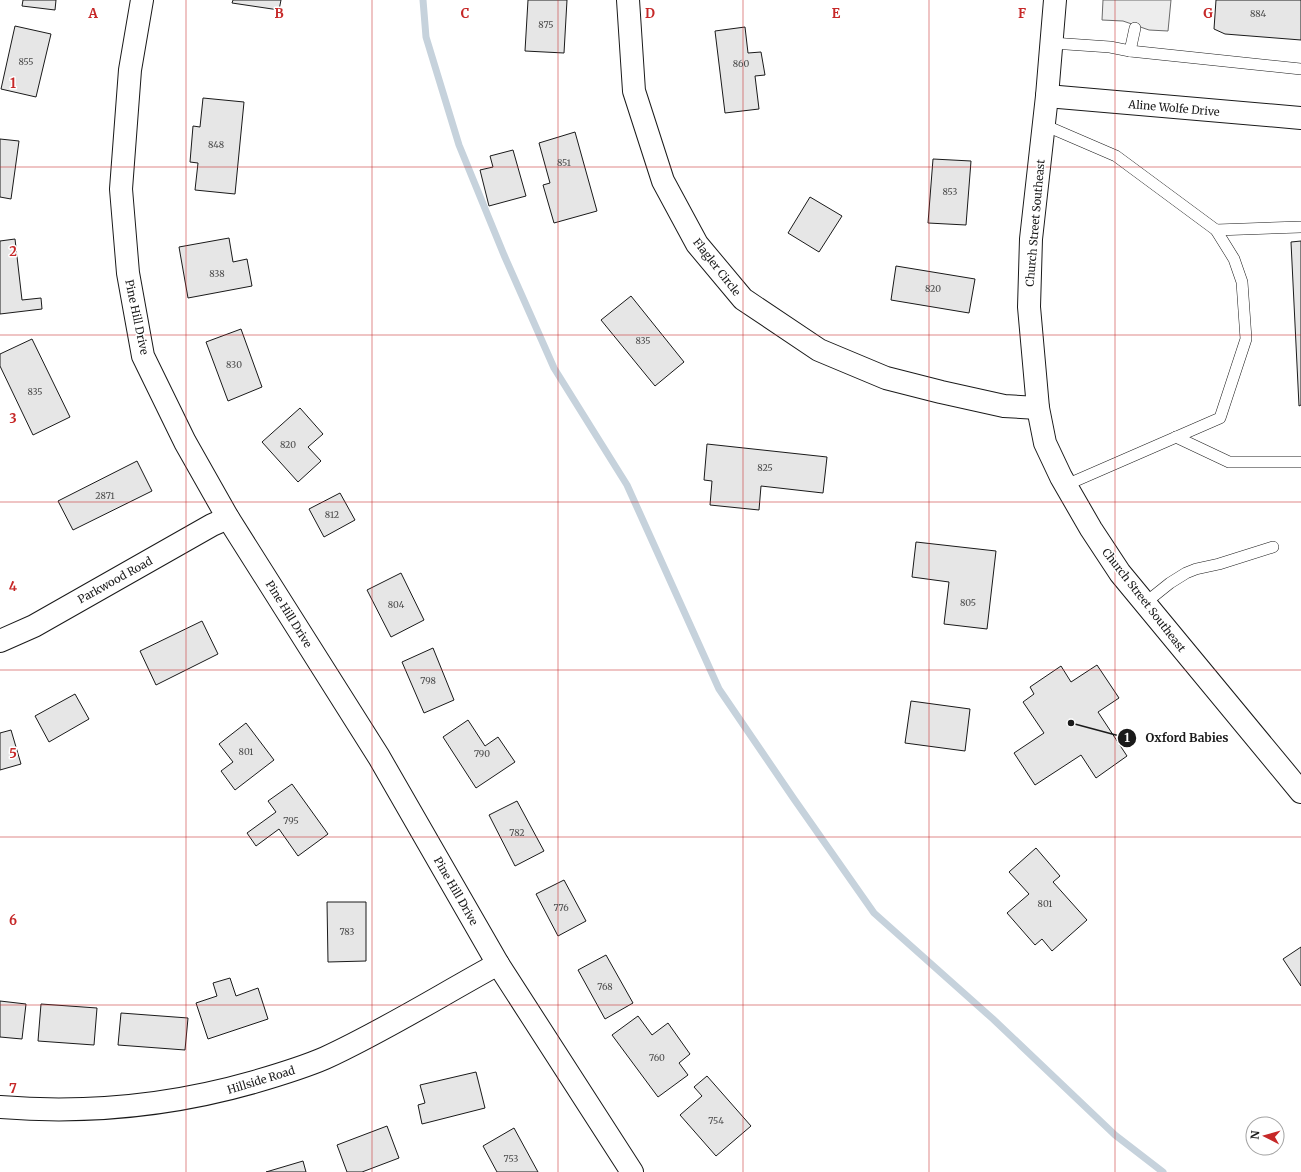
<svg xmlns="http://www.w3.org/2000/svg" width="1301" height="1172" font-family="Merriweather,serif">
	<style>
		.parking { fill: #ededed; stroke: #6a6a6a }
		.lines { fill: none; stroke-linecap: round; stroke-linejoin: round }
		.stream { stroke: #c6d2dc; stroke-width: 7 }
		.building { fill: #e6e6e6; stroke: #1a1a1a }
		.service-casing { stroke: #1a1a1a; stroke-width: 12 }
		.minor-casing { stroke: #1a1a1a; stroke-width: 24 }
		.tertiary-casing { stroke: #1a1a1a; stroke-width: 24 }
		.service { stroke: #fff; stroke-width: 11 }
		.minor { stroke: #fff; stroke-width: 22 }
		.tertiary { stroke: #fff; stroke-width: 22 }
		.grid { fill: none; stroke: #c62828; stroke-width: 1; stroke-opacity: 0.55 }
		.labels { text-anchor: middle; stroke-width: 3; stroke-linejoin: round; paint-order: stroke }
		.number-label { font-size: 9px; fill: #4d4d4d }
		.street-label { font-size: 11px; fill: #1a1a1a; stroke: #fff }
		.grid-label { font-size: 13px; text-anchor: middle; font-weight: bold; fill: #c62828; stroke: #fff; stroke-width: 3; stroke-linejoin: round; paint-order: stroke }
		.leader { fill: none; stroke: #1a1a1a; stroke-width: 1.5 }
		.callout-dot { fill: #1a1a1a; stroke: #fff; stroke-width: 1.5 }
		.mark-label { font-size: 12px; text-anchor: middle; font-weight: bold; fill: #fff }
		.callout-label { font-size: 12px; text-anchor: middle; font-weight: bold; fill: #1a1a1a; stroke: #fff; stroke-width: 3; stroke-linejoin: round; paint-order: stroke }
	</style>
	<rect width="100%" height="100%" fill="#fff"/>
	<path class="parking" d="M1103 0H1171L1168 31 1149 30 1123 21 1102 20Z"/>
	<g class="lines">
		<path class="stream" d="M423 0 426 37 459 145 504 255 554 368 627 485 719 689 794 799 874 913 993 1019 1115 1135 1163 1172"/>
	</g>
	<g class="building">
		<path d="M23 0H56L55 10 22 6Z"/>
		<path d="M233 0H281L279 10 232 3Z"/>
		<path d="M528 0H567L564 53 525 51Z"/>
		<path d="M1216 0H1301V40L1225 34 1214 29Z"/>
		<path d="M15 26 51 34 36 97 1 89Z"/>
		<path d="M745 27 748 53 761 52 765 75 755 76 759 109 725 113 715 31Z"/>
		<path d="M203 98 244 102 235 194 195 190 198 163 190 162 193 126 200 127Z"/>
		<path d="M575 132 597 211 554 223 543 185 550 183 539 143Z"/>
		<path d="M0 139 19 141 11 199 0 197Z"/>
		<path d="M513 150 526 196 489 206 480 170 493 167 490 156Z"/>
		<path d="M933 159 971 161 966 225 928 223Z"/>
		<path d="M810 197 842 216 819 252 788 233Z"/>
		<path d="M229 238 233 262 247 259 252 286 188 298 179 247Z"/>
		<path d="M15 239 22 300 41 298 42 309 0 314V241Z"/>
		<path d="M1301 241V405L1299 406 1291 242Z"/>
		<path d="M896 266 975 279 969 313 891 300Z"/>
		<path d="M631 296 684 362 655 386 601 320Z"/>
		<path d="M241 329 262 387 228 401 206 342Z"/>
		<path d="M32 339 70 417 33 435 0 366V354Z"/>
		<path d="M300 408 323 434 308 447 321 461 298 482 262 442Z"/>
		<path d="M707 444 827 457 823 493 761 486 759 510 710 505 712 481 704 480Z"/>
		<path d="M137 461 152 491 73 530 58 501Z"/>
		<path d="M340 493 355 520 324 537 309 509Z"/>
		<path d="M916 542 996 551 987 629 944 624 949 582 912 577Z"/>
		<path d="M401 573 424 620 391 637 367 590Z"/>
		<path d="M202 621 218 654 156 685 140 651Z"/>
		<path d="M433 648 454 700 424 713 402 662Z"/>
		<path d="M1097 665 1119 698 1098 712 1127 756 1096 778 1081 755 1035 785 1014 753 1044 733 1023 702 1034 694 1030 687 1061 666 1071 682Z"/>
		<path d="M75 694 89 719 49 742 35 716Z"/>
		<path d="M911 701 970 709 965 751 905 743Z"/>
		<path d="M468 720 485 746 498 737 515 762 476 788 443 737Z"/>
		<path d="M246 723 274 760 235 790 221 771 233 762 219 744Z"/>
		<path d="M11 730 21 764 0 770V733Z"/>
		<path d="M292 784 328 834 298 856 279 829 256 846 247 833 276 812 268 801Z"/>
		<path d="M517 801 544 851 515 866 489 815Z"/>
		<path d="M1036 848 1060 876 1053 882 1087 920 1052 951 1042 939 1035 945 1007 913 1029 894 1009 872Z"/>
		<path d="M564 880 586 921 558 936 536 894Z"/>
		<path d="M327 902H366V961L328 962Z"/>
		<path d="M1301 947V986L1283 959Z"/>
		<path d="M606 955 633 1003 605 1019 578 970Z"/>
		<path d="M230 978 236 996 258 988 268 1019 208 1039 196 1003 217 996 213 983Z"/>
		<path d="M0 1001 26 1004 22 1039 0 1037Z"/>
		<path d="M41 1004 97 1008 94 1045 38 1041Z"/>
		<path d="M121 1013 188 1018 185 1050 118 1045Z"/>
		<path d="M638 1016 652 1035 668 1023 690 1054 679 1063 688 1075 658 1097 612 1035Z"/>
		<path d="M476 1072 485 1108 422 1124 418 1105 425 1103 420 1085Z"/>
		<path d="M707 1076 751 1126 716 1156 680 1115 702 1096 694 1087Z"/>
		<path d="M387 1126 399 1158 362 1172H347L337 1145Z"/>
		<path d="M514 1128 538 1172H497L483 1146Z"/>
		<path d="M303 1161 306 1172H266Z"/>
	</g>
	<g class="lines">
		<g class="service-casing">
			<g id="service">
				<path d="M1052 43 1110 47 1130 51 1135 28"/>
				<path d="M1130 51 1301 69"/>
				<path d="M1044 125 1116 156 1216 230 1234 259 1242 282 1246 339 1220 418 1066 485"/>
				<path d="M1216 230 1301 227"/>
				<path d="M1176 437 1229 462H1301"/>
				<path d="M1145 603 1170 583 1186 573 1196 569 1219 564 1273 547"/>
			</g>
		</g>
		<g class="minor-casing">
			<g id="minor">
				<path d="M142 0 130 70 121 189 128 273 143 356 185 442 228 518 379 757 498 964 632 1172"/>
				<path d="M628 0 634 91 663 181 697 244 743 299 819 350 886 378 941 392 1004 406 1038 408"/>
				<path d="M1047 96 1301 118"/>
				<path d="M0 641 34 626 212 525 228 518"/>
				<path d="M0 1107C87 1114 170 1106 254 1082 278 1075 302 1068 325 1058 384 1031 441 995 498 964"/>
			</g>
		</g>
		<g class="tertiary-casing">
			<path id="tertiary" d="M1055 0 1047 96 1031 239 1029 307 1038 408 1045 443 1061 477 1091 529 1120 573 1301 792"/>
		</g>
		<use href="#service" class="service"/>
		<use href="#minor" class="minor"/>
		<use href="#tertiary" class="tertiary"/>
	</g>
	<path class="grid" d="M186 0V1172M372 0V1172M558 0V1172M743 0V1172M929 0V1172M1115 0V1172M0 167H1301M0 335H1301M0 502H1301M0 670H1301M0 837H1301M0 1005H1301"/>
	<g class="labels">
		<g class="number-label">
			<text x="1258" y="17">884</text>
			<text x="546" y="28">875</text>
			<text x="26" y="65">855</text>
			<text x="741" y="67">860</text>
			<text x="216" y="148">848</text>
			<text x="564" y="166">851</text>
			<text x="950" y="195">853</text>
			<text x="217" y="277">838</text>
			<text x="933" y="292">820</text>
			<text x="643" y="344">835</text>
			<text x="234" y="368">830</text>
			<text x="35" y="395">835</text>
			<text x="288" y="448">820</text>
			<text x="765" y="471">825</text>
			<text x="105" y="499">2871</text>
			<text x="332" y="518">812</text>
			<text x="968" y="606">805</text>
			<text x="396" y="608">804</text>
			<text x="428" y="684">798</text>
			<text x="246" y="755">801</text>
			<text x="482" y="757">790</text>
			<text x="291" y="824">795</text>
			<text x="517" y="836">782</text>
			<text x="1045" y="907">801</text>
			<text x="561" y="911">776</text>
			<text x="347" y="935">783</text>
			<text x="605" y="990">768</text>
			<text x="657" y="1061">760</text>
			<text x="716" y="1124">754</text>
			<text x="511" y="1162">753</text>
		</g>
		<g class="street-label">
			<text transform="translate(1174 108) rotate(5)" y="4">Aline Wolfe Drive</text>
			<text transform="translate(1035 223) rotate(-85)" y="4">Church Street Southeast</text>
			<text transform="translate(717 267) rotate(52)" y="4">Flagler Circle</text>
			<text transform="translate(137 317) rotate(78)" y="4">Pine Hill Drive</text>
			<text transform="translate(115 580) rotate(-29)" y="4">Parkwood Road</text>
			<text transform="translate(1144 600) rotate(52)" y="4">Church Street Southeast</text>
			<text transform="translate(289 614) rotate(58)" y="4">Pine Hill Drive</text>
			<text transform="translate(456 891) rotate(60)" y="4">Pine Hill Drive</text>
			<text transform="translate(261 1080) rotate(-17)" y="4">Hillside Road</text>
		</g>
	</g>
	<g class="grid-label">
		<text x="93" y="18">A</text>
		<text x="279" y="18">B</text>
		<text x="465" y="18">C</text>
		<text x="650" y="18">D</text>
		<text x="836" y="18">E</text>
		<text x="1022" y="18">F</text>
		<text x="1208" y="18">G</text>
		<text x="13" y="88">1</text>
		<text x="13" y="256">2</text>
		<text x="13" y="423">3</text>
		<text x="13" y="591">4</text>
		<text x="13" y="758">5</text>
		<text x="13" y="925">6</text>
		<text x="13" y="1093">7</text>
	</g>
	<path class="leader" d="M1071 723L1127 738"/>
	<g class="callout-dot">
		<circle cx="1071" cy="723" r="4"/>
		<circle cx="1127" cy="738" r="10"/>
	</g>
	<g class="mark-label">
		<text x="1127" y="742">1</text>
	</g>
	<g class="callout-label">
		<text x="1187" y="742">Oxford Babies</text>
	</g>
	<g transform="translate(1265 1136) rotate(276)"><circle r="19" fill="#ffffff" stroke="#a3a3a3"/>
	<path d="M0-3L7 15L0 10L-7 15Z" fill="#c62828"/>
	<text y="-6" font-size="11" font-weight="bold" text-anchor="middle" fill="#1a1a1a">N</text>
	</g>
</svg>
